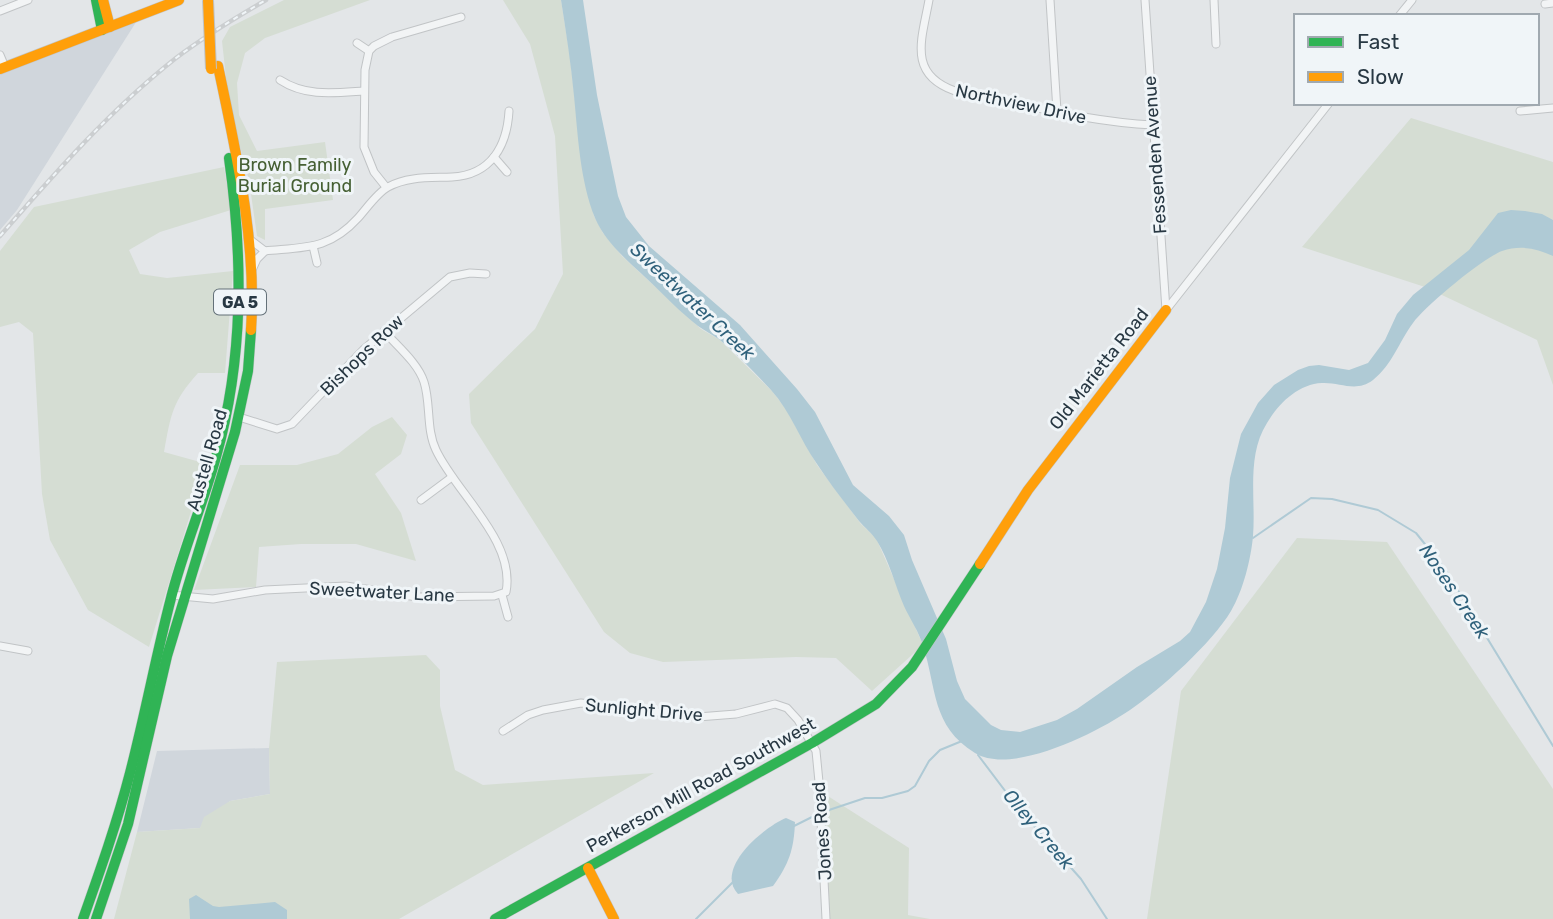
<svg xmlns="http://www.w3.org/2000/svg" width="1553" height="919" font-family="Rubik,sans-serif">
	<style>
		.built { fill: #d0d6dc }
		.green { fill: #d5ddd3 }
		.water { fill: #afcad5 }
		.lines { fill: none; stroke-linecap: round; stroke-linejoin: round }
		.stream { stroke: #afcad5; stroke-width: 2 }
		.street-casing { stroke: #c1c4c6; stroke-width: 9 }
		.fast-casing { stroke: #c1c4c6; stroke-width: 11 }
		.slow-casing { stroke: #c1c4c6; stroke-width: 11 }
		.street { stroke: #f2f4f5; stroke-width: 7 }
		.fast { stroke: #30b455; stroke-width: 10 }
		.slow { stroke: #ff9f0a; stroke-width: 10 }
		.rail-casing { stroke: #cbced0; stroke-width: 4.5 }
		.rail { stroke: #f0f5f8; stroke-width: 2; stroke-dasharray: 5; stroke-linecap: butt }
		.slow-bridge-casing { stroke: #bfc3c6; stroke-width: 12; stroke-linecap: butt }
		.slow-bridge { stroke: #ff9f0a; stroke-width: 10 }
		.labels { text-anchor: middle; stroke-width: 6; stroke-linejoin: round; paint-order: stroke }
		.shield { fill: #f0f5f8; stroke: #647179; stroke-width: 2 }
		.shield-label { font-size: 16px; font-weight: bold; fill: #283843 }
		.street-label { font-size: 18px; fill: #283843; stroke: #f0f5f8 }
		.park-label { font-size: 18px; fill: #466034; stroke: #f0f5f8 }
		.water-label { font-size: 19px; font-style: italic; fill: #2f617b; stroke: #f0f5f8 }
	</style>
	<rect width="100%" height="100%" fill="#e3e6e8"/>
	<g class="built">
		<path d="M138 19 17 210 0 230V72Z"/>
		<path d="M269 748 270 794 230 801 200 828 137 832 157 751Z"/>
	</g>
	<g class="green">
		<path d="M284 0H370L265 38 245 53 237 83 239 115 257 151 325 142 333 200 265 209V240L257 236 249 180 229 105 222 41 230 27Z"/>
		<path d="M503 0H561L570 57 583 169 594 216 603 233 622 256 701 329 720 340 772 391 786 409 817 465 861 524 876 538 923 645 872 691 836 658 796 657 663 662 630 653 604 632 471 423 469 394 535 329 563 274 555 136 530 44Z"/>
		<path d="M1411 118 1553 162V385L1537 340 1425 287 1302 247Z"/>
		<path d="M224 167 231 210 160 232 129 250 140 274 167 278 233 271 225 373H198C172 402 171 414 164 452L200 462 194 502 149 647 88 610 50 540 42 494 33 333 19 322 0 327V251L34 207Z"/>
		<path d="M392 417 407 435 401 454 375 474 401 513 416 561 356 544H301L259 547 256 587 194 590 240 465H297L338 454 372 427Z"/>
		<path d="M1297 538 1387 542 1553 789V919H1147L1181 691Z"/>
		<path d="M426 655 440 670V706L455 770 483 785 654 773 399 919H114L137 832 200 828 204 817 230 801 270 794 269 748 277 662Z"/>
		<path d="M820 791 909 848 908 915 930 919H826Z"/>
	</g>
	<g class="water">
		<path d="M561 0H583L597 95 618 196 626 217 649 246 740 325 797 389 815 412 853 485 889 516 904 535 912 560 946 639 957 681 965 699 991 725 1001 730 1020 732 1057 720 1077 709 1137 667 1180 641 1190 632 1206 602 1217 569 1225 528 1230 478 1241 434 1258 403 1274 385 1298 370 1309 366 1319 365 1349 370 1368 363 1385 340 1397 314 1413 295 1469 250 1498 213 1511 210 1525 211 1542 214 1553 220V256C1536 248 1520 245 1502 251 1483 258 1425 306 1413 323 1399 342 1392 365 1373 380 1356 393 1340 382 1322 383 1298 384 1278 404 1267 423 1246 456 1256 499 1253 536 1251 559 1243 591 1231 611 1212 643 1161 689 1130 710 1098 732 1012 776 975 753 931 726 937 688 923 646 919 632 910 619 904 606 895 585 889 560 877 541 872 533 865 528 859 521 845 503 830 484 817 464 800 440 791 412 771 390 755 373 738 355 720 340 713 335 705 331 698 326 680 312 663 294 646 278 627 260 606 243 595 218 580 181 578 136 574 96 571 64 566 32 561 0Z"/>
		<path d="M786 818 795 822C794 849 789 864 773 886L738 894C714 868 764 827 786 818Z"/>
		<path d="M196 895 213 906 219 907 275 902 287 910V919H190L189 899Z"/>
	</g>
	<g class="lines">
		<g class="stream">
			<path d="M1253 538 1311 498 1332 499 1378 510 1416 533 1445 569 1553 746"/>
			<path d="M978 755 1018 808 1081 879 1107 919"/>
			<path d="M823 812 865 798H882L908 791 915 786 929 761 940 750 962 741"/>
			<path d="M794 826 816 815"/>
			<path d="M696 919 733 882"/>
		</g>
		<g class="street-casing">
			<g id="street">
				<path d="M929 0C922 39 907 74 955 91 1021 103 1086 122 1153 125"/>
				<path d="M1050 0 1057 111"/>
				<path d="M1145 0 1166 310"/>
				<path d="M1214 0 1216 44"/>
				<path d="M1545 4 1553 3"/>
				<path d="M0 11 28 0"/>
				<path d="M1399 16 1412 0"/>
				<path d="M357 43 369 51"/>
				<path d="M0 55 5 67"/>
				<path d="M280 80C306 97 334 93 364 91"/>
				<path d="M1520 111 1553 108"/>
				<path d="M494 157 507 172"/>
				<path d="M386 187 374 172 364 147 365 70 369 51 374 46 392 37 461 17"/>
				<path d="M248 238 265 251C305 247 329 250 358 218 367 208 377 193 388 187 408 176 431 178 452 177 491 175 507 146 509 111"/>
				<path d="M313 246 317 263"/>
				<path d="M252 270 257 259 265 251"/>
				<path d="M1166 310 1329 103"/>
				<path d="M239 417 277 429 292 424 363 350 450 277 470 273 486 274"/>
				<path d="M421 500 452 477"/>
				<path d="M171 595 213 599 265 590 346 586 417 597 494 596 506 592C516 541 456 493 436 450 426 429 431 404 424 382 418 363 397 346 384 331"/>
				<path d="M502 595 508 617"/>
				<path d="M0 646 28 651"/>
				<path d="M503 731 528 715 543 710 581 703 698 717 736 714 775 704 787 708 798 720 816 751 819 782 826 919"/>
			</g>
		</g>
		<g class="fast-casing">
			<g id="fast">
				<path d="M96 0 102 30"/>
				<path d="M83 919C100 871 117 823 130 773 145 715 156 656 171 598 183 550 203 504 216 457 244 358 243 258 229 158"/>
				<path d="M96 919 128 824 167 656 235 432 248 371 251 330"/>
				<path d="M495 919 812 743 876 704 912 667 980 564"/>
			</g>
		</g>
		<g class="slow-casing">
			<g id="slow">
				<path d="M103 0 110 27"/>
				<path d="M218 66C236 152 257 242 251 330"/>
				<path d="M0 69 179 0"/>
				<path d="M980 564 1028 490 1166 310"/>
				<path d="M588 868 614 919"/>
			</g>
		</g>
		<use href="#street" class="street"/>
		<use href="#fast" class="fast"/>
		<use href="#slow" class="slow"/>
		<g class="rail-casing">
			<path id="rail" d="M0 236C55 173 110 110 176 58 205 36 235 18 266 0"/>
		</g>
		<use href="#rail" class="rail"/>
		<g class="slow-bridge-casing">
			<path id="slow-bridge" d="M208 0 211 69"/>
		</g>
		<use href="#slow-bridge" class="slow-bridge"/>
	</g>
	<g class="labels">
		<rect class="shield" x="214" y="289.5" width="52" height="25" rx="5"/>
		<g class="shield-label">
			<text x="240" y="308">GA 5</text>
		</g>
		<g class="street-label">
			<text transform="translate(1021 104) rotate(12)" y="6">Northview Drive</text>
			<text transform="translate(1155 155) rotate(-94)" y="6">Fessenden Avenue</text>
			<text transform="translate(362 355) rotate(-44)" y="6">Bishops Row</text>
			<text transform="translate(1099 369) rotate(-52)" y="6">Old Marietta Road</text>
			<text transform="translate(207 460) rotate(-74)" y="6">Austell Road</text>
			<text transform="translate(382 592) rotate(3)" y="6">Sweetwater Lane</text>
			<text transform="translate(644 710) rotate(5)" y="6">Sunlight Drive</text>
			<text transform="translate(701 785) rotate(-29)" y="6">Perkerson Mill Road Southwest</text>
			<text transform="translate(822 831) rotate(-94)" y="6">Jones Road</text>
		</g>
		<g class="park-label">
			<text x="295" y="171">Brown Family<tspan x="295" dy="21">Burial Ground</tspan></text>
		</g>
		<g class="water-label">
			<text transform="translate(693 301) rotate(43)" y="7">Sweetwater Creek</text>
			<text transform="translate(1455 591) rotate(56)" y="7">Noses Creek</text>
			<text transform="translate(1039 829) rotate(50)" y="7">Olley Creek</text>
		</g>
	</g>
	<rect x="1294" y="14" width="245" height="91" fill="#f0f5f8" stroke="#a0a9b0" stroke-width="2"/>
	<rect x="1308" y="37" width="35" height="10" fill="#30b455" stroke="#a0a9b0" stroke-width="2"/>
	<text x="1357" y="49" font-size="21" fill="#283843">Fast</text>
	<rect x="1308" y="72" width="35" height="10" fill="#ff9f0a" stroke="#a0a9b0" stroke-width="2"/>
	<text x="1357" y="84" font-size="21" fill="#283843">Slow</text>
</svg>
